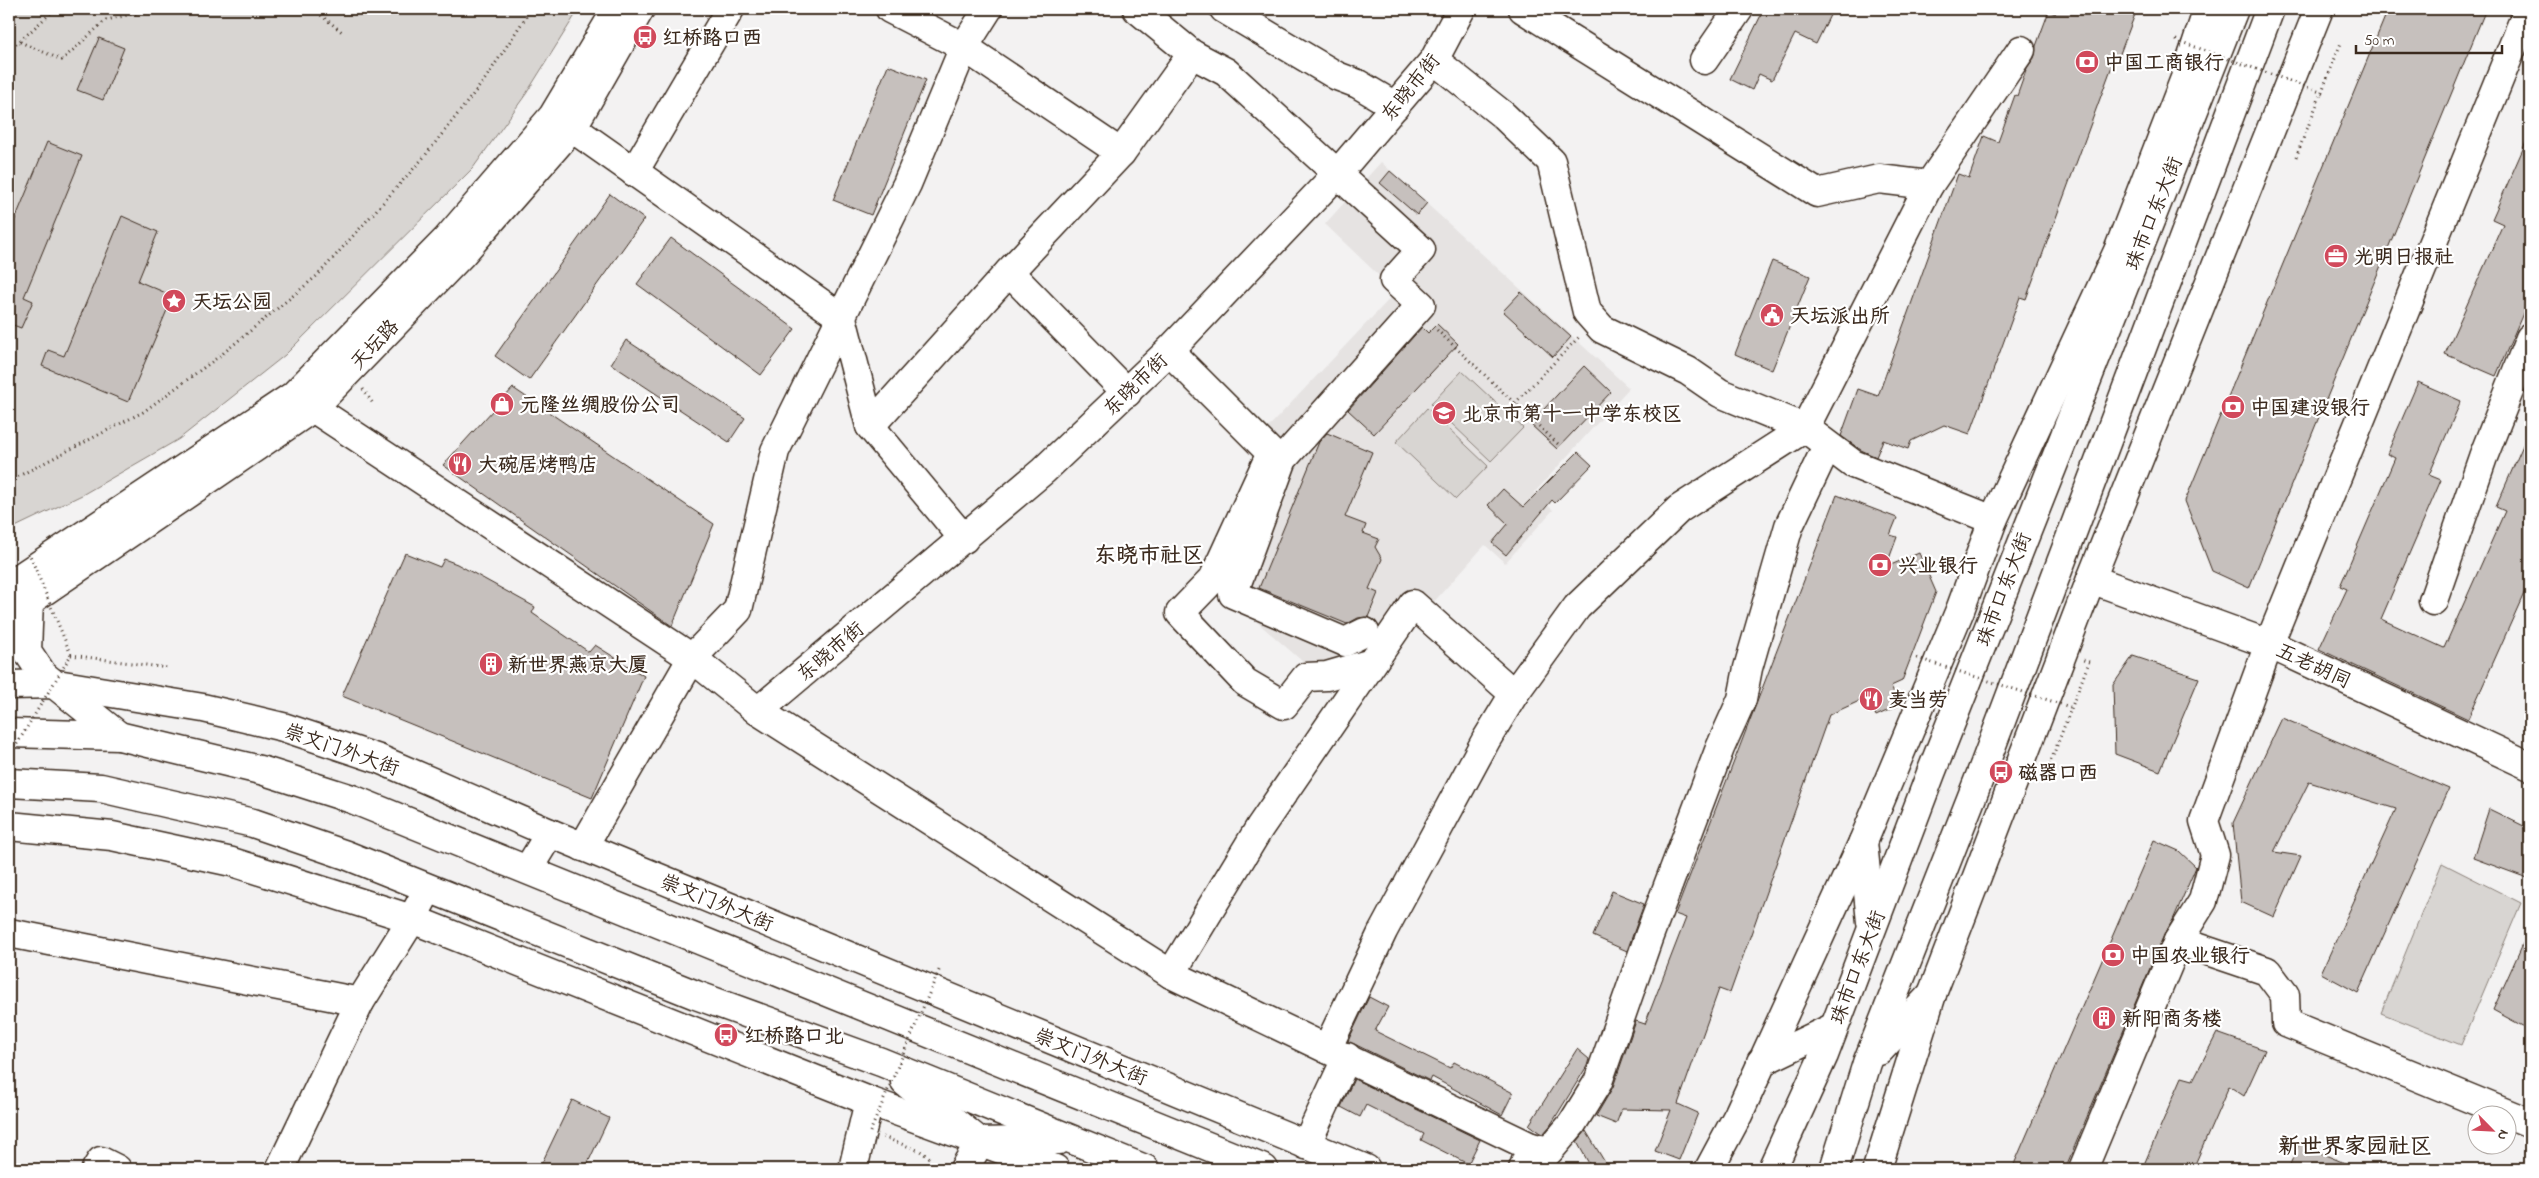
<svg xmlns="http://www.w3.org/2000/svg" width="2539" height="1178" font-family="'Indie Flower','LXGW WenKai TC',sans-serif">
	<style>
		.built { fill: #e6e3e2 }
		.green { fill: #d8d5d2; stroke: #8a8078 }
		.building { fill: #c6c0bd; stroke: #3b2a1e }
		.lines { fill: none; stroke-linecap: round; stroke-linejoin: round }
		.minor-casing { stroke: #3b2a1e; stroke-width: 31 }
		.major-casing { stroke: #3b2a1e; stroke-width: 31 }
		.path { stroke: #3b2a1e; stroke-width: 3; stroke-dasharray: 1 4; stroke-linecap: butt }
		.minor { stroke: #fff; stroke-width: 28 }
		.major { stroke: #fff; stroke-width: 28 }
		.path-bridge { stroke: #3b2a1e; stroke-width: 3; stroke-dasharray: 1 4; stroke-linecap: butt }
		.labels { text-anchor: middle; stroke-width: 4.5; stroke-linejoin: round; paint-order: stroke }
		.poi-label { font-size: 20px; font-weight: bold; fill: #3b2a1e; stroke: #fff; text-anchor: start }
		.street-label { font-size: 20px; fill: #3b2a1e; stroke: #fff }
		.quarter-label { font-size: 22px; font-weight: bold; fill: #3b2a1e; stroke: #fff }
	</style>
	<rect width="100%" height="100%" fill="#f3f2f2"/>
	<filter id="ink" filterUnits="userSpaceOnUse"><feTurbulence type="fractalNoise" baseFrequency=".02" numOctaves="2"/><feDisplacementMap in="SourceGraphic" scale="10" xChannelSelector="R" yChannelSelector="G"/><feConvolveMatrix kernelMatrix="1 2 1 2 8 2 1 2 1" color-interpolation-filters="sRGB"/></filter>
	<g filter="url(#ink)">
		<path class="built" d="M1381 162 1629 388 1534 493 1553 510 1505 563 1485 545 1431 605 1371 647 1336 666 1309 667 1213 584 1273 454 1258 438 1396 292 1325 224Z"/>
		<g class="green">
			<path d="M9 9H579L526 94 473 168 285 355 179 439 82 495 9 530Z"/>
			<path d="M1462 371 1523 428 1491 461 1431 404Z"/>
			<path d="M1427 408 1488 466 1456 499 1396 442Z"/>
			<path d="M2442 863 2521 903 2461 1045 2381 1013Z"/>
		</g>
		<g class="building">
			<path d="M1764 9 1780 14 1782 9H1833L1816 44 1795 34 1772 80 1759 74 1752 90 1730 79Z"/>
			<path d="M2057 9H2137L2118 59 2115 58 2026 299 2020 297 1970 434 1944 425 1911 441 1908 449 1883 440 1876 457 1861 450 1841 436 1858 389 1878 396 1958 174 1969 178 1984 136 1998 142 2015 95 2017 96 2027 68 2034 58 2036 46 2049 11 2055 14Z"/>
			<path d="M2394 9H2486L2249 588 2212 571 2185 501 2387 12Z"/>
			<path d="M99 38 124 48 103 100 77 90Z"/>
			<path d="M888 65 926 80 871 215 833 200Z"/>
			<path d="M2530 133V297L2496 376 2445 354 2503 224 2492 219Z"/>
			<path d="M47 142 82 156 24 297 33 301 21 328 13 325 9 333V234Z"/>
			<path d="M1390 171 1427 203 1417 215 1380 183Z"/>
			<path d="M610 194 644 219 529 380 495 356Z"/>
			<path d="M122 216 158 232 138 281 173 296 128 402 42 366 48 350 64 356Z"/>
			<path d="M671 238 795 329 761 375 637 284Z"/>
			<path d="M1772 261 1810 276 1772 370 1735 354Z"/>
			<path d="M1521 292 1571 337 1553 357 1503 311Z"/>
			<path d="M1437 324 1458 344 1374 434 1348 410 1422 327 1428 333Z"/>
			<path d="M626 340 745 418 729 442 611 364Z"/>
			<path d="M1584 366 1611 392 1557 449 1530 424Z"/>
			<path d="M2418 382 2461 401 2429 475 2441 480 2381 619 2444 648 2505 511 2496 507 2530 429V580L2468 719 2319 649 2347 589 2340 586 2395 458 2387 454Z"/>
			<path d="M513 388 714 524 672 626 443 465Z"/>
			<path d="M1327 433 1372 452 1345 517 1366 525 1363 533 1379 539 1375 547 1382 559 1369 589 1378 593 1368 617 1358 618 1347 624 1259 588 1319 442Z"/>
			<path d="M1578 452 1592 465 1555 503 1552 500 1506 555 1492 543 1508 524 1488 505 1503 489 1523 507Z"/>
			<path d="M1837 495 1897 518 1890 535 1897 537 1886 567 1919 553 1936 592 1902 681 1891 686 1900 705 1876 716 1868 697 1829 715 1730 993 1719 989 1678 1104 1698 1113 1679 1160 1655 1151 1671 1110 1622 1109 1616 1124 1596 1116 1613 1087 1636 1021 1645 1024 1686 918 1675 914Z"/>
			<path d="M405 553 440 567 444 559 457 564 535 607 532 613 589 652 595 645 644 676 592 798 342 696Z"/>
			<path d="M2133 656 2199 678 2160 771 2115 754 2113 685Z"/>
			<path d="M2282 718 2449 789 2358 993 2321 973 2396 809 2309 782 2274 852 2301 856 2274 917 2241 902 2233 823Z"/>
			<path d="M2489 809 2530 829V879L2473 858Z"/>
			<path d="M2154 840 2179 851 2196 867 2173 920 2164 935 2065 1169H2012Z"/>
			<path d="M1612 891 1644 904 1627 951 1593 936Z"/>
			<path d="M2530 928V1030L2493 1010Z"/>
			<path d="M1369 997 1388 1007 1375 1031 1450 1068 1454 1062 1513 1093 1502 1115 1432 1077 1430 1081 1348 1041Z"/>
			<path d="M2217 1033 2265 1050 2244 1096 2229 1086 2193 1169H2142L2182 1077 2193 1080Z"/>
			<path d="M1577 1049 1589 1059 1587 1066 1550 1126 1543 1134 1540 1133 1529 1125Z"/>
			<path d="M1354 1079 1480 1140 1468 1164 1421 1140 1424 1134 1366 1105 1360 1117 1341 1107Z"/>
			<path d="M572 1100 609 1118 585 1169H539Z"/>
			<path d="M1586 1131 1609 1169H1592L1577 1142Z"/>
			<path d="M2299 1144 2359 1169H2288Z"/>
		</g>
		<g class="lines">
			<g class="minor-casing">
				<g id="minor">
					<path d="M890 9 964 47 1121 153"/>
					<path d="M1137 9 1192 54 1226 72 1421 250 1394 280 1421 305 1283 459 1233 594 1345 642 1365 632"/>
					<path d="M1224 9 1337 76 1358 84 1395 106"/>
					<path d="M1434 60 1503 115 1551 161 1587 312 1602 329 1688 371 1720 393 1805 428 1853 464 1993 520"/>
					<path d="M1704 60 1739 9"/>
					<path d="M572 128 842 318 870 426 964 539"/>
					<path d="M634 172 730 9"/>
					<path d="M1929 185 2021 50"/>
					<path d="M1009 272 1127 393"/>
					<path d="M1169 351 1271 453 1213 579 1180 613 1245 682 1284 705 1306 677 1327 676 1372 663"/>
					<path d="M313 408 692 658 758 711 1171 974 1531 1147 1523 1169"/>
					<path d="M870 426 1009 272 1121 153 1192 54"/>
					<path d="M2091 579 2269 644 2530 766"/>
					<path d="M9 585 293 396 447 239 553 116 617 9"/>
					<path d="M2433 601 2483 457 2530 338"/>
					<path d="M9 615 313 408 461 255 572 128 640 9"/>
					<path d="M9 685 57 684 203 708 283 727 379 759 550 833 1366 1169"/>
					<path d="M758 711 1043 471 1169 351 1337 174 1434 60 1461 9"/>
					<path d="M9 826 112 836 232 862 412 919 869 1101 1055 1169"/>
					<path d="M583 847 692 658 738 610 775 451 907 184 964 47 988 9"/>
					<path d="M528 869 550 833"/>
					<path d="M9 933 360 1002 412 919 428 889"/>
					<path d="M2178 941 2267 971 2285 995 2286 1023 2530 1123"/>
					<path d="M1171 974 1260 827 1413 604 1514 694"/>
					<path d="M1327 1049 1383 931 1486 740 1514 694 1577 607 1679 509 1805 428 1929 185 1879 179 1817 193 1523 9"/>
					<path d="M1306 1145 1347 1057"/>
					<path d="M1531 1147 1549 1151 1572 1124 1598 1082 1649 936 1720 748 1742 699 1748 668 1789 526 1827 446"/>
					<path d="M96 1169 101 1161 117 1169"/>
					<path d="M280 1169 360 1002"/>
					<path d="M853 1169 869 1101"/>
					<path d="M964 1169 980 1142"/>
					<path d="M1709 1169 1738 1115 1863 842 1960 610 1993 520 2118 251 2185 78 2208 9"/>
					<path d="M1877 1169 1932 994 2091 579 2319 9"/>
					<path d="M2083 1169 2178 941 2203 901 2215 855 2204 821 2269 644 2528 9"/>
				</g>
			</g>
			<g class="major-casing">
				<g id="major">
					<path d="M29 600 27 651 43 675 119 736"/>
					<path d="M9 733 119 736 264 771 352 799 1264 1169"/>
					<path d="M9 783 101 788 253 823 346 855 696 995 881 1062 1145 1169"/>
					<path d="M1863 842 1871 922"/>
					<path d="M1879 1051 1932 994"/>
					<path d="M1761 1062 1834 1027"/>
					<path d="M905 1082 980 1142 1059 1140"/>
					<path d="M1362 1168 1364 1169"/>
					<path d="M1772 1169 1824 1055 1931 773 2234 9"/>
					<path d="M1834 1169 1867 1063 1984 766 2270 9"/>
				</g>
			</g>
			<g class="path">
				<path d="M313 9 342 32"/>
				<path d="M20 42 62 60 106 20 155 9"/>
				<path d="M9 51 55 9"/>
				<path d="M2296 157 2341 43"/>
				<path d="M1437 330 1558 444"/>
				<path d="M363 389 374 405"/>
				<path d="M1515 403 1579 337"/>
				<path d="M9 481 143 412 221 355 318 275 424 157 486 78 531 9"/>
				<path d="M71 655 168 668"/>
				<path d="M2046 774 2089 662 2083 660"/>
				<path d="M883 1137 920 1151 930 1158"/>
			</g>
			<use href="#minor" class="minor"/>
			<use href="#major" class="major"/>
			<g class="path-bridge">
				<path d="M2176 40 2323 93"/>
				<path d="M1917 658 2070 707"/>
				<path d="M9 757 71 655 29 553"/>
				<path d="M870 1132 940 968"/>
			</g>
		</g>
	</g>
	<defs>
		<g id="bus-disc" transform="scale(1.25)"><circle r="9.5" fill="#d1495b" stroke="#fff"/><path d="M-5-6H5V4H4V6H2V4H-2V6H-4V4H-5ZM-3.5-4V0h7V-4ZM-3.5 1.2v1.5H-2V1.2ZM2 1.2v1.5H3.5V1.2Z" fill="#fff"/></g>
		<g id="bank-disc" transform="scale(1.25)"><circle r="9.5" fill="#d1495b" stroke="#fff"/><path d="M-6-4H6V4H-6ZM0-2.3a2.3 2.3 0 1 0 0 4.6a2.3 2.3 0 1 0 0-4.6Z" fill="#fff"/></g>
		<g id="office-disc" transform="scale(1.25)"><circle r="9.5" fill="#d1495b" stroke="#fff"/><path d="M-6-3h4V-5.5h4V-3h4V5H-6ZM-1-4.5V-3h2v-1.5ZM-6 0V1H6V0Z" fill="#fff"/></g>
		<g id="sight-disc" transform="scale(1.25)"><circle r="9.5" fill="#d1495b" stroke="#fff"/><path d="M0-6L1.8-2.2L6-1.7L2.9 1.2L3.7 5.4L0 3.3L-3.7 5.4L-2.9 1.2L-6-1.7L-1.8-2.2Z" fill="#fff"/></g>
		<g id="civic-disc" transform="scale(1.25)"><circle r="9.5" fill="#d1495b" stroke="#fff"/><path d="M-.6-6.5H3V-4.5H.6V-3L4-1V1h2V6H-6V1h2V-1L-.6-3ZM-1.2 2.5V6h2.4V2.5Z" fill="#fff"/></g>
		<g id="shop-disc" transform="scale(1.25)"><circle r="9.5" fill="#d1495b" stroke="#fff"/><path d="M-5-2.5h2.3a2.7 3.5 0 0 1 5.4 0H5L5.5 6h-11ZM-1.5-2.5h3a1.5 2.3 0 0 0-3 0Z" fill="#fff"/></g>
		<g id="school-disc" transform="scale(1.25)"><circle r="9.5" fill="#d1495b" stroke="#fff"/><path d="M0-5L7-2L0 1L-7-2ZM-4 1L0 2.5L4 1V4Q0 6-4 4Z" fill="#fff"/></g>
		<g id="restaurant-disc" transform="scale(1.25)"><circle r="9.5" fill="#d1495b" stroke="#fff"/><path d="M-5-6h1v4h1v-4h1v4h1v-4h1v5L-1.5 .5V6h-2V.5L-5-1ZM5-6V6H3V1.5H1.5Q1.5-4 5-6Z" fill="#fff"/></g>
		<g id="building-disc" transform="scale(1.25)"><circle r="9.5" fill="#d1495b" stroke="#fff"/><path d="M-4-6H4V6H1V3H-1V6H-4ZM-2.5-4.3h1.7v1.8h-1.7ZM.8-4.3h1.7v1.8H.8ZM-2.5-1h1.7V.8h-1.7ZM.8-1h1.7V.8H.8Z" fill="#fff"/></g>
	</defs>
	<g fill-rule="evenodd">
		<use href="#bus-disc" x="645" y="37"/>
		<use href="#bank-disc" x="2087" y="62"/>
		<use href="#office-disc" x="2336" y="256"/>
		<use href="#sight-disc" x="174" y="301"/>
		<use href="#civic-disc" x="1772" y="315"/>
		<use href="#shop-disc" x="502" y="404"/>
		<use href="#bank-disc" x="2233" y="407"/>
		<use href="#school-disc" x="1444" y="413"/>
		<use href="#restaurant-disc" x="460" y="464"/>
		<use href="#bank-disc" x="1880" y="565"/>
		<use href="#building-disc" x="491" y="664"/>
		<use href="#restaurant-disc" x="1871" y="699"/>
		<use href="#bus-disc" x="2001" y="772"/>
		<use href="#bank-disc" x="2113" y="955"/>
		<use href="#building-disc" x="2104" y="1018"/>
		<use href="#bus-disc" x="726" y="1035"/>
	</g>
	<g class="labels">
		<g class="poi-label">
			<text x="662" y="44">红桥路口西</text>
			<text x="2104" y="69">中国工商银行</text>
			<text x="2354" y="263">光明日报社</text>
			<text x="192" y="308">天坛公园</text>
			<text x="1790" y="322">天坛派出所</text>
			<text x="520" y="411">元隆丝绸股份公司</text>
			<text x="2250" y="414">中国建设银行</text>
			<text x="1462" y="420">北京市第十一中学东校区</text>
			<text x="478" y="471">大碗居烤鸭店</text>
			<text x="1898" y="572">兴业银行</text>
			<text x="508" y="671">新世界燕京大厦</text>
			<text x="1888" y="706">麦当劳</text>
			<text x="2018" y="779">磁器口西</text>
			<text x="2130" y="962">中国农业银行</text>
			<text x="2122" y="1025">新阳商务楼</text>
			<text x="744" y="1042">红桥路口北</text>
		</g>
		<g class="street-label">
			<text transform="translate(1410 87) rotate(-51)" y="7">东晓市街</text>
			<text transform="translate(2153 213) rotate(-68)" y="7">珠市口东大街</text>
			<text transform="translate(374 344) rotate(-47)" y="7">天坛路</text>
			<text transform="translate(1135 384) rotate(-44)" y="7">东晓市街</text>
			<text transform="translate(2003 589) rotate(-69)" y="7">珠市口东大街</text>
			<text transform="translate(830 651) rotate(-40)" y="7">东晓市街</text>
			<text transform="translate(2314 665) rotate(25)" y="7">五老胡同</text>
			<text transform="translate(342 749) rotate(19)" y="7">崇文门外大街</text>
			<text transform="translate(717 902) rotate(22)" y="7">崇文门外大街</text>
			<text transform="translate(1857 967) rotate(-69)" y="7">珠市口东大街</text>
			<text transform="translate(1091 1056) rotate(22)" y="7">崇文门外大街</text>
		</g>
		<g class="quarter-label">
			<text x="1149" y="562">东晓市社区</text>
			<text x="2355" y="1153">新世界家园社区</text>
		</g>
	</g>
	<rect width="2539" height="1178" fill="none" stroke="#fff" stroke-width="30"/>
	<rect x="15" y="15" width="2509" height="1148" fill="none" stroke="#3b2a1e" stroke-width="2" filter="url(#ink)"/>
	<g transform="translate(2492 1130) rotate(114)"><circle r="24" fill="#ffffff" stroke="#b1aaa5"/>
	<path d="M0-4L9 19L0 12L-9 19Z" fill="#d1495b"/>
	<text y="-8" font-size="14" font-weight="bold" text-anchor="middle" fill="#3b2a1e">N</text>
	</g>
	<path d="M2356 45v8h146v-8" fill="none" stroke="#3b2a1e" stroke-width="2.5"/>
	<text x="2364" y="45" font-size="15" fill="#3b2a1e" stroke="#ffffff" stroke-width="4" paint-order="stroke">50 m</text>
</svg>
